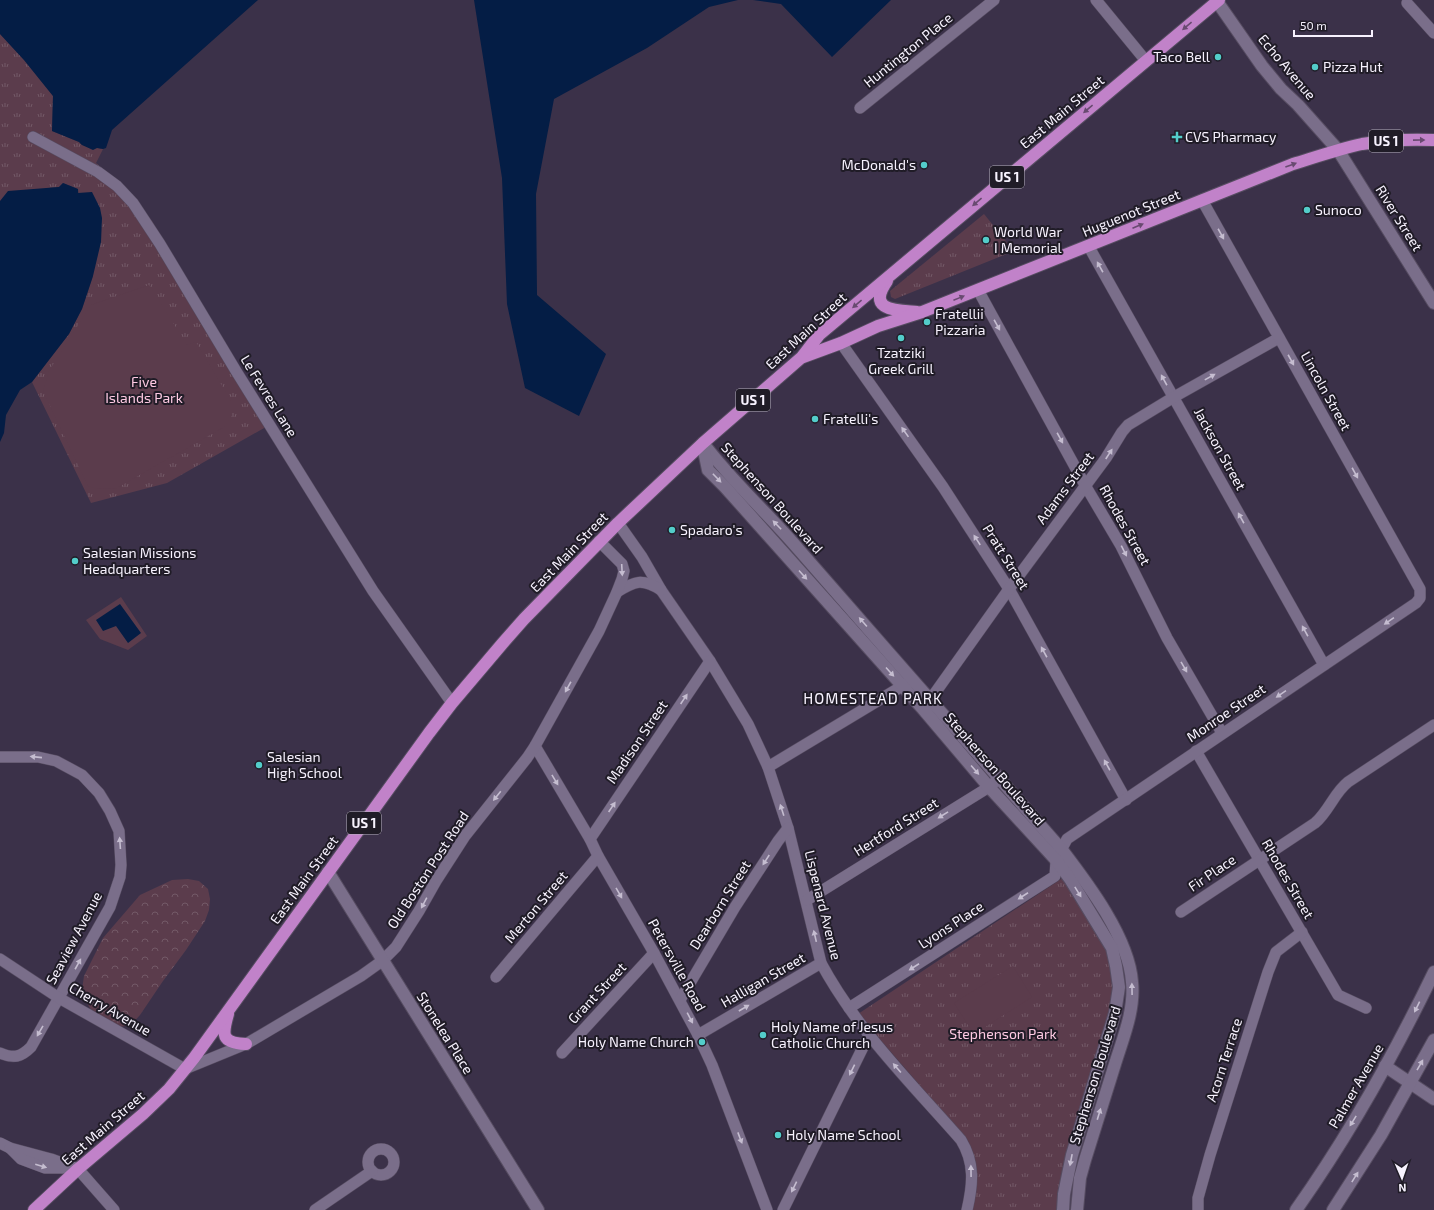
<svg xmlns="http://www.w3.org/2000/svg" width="1434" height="1210" font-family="'Exo 2',sans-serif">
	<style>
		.forest { fill: url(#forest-crowns) }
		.park { fill: url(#park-tufts) }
		.pitch { fill: #5b3c4c }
		.water { fill: #041d45 }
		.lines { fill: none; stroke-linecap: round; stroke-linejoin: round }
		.street-casing { stroke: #564c61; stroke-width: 12 }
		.secondary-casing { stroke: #564c61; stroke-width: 14 }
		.primary-casing { stroke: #564c61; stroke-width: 14 }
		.street { stroke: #7a6e8a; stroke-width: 11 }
		.secondary { stroke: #7a6e8a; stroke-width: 12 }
		.primary { stroke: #c182c9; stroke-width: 12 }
		.oneway { fill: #684a70 }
		.oneway2 { fill: #c5bdd0 }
		.poi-dot { fill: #53cdca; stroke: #201c27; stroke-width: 1.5 }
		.labels { text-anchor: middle; stroke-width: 4; stroke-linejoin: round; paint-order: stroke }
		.shield { fill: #201c27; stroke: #b6b2be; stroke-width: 1 }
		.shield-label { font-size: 13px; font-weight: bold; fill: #f7f2fe }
		.street-label { font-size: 14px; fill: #f7f2fe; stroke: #201c27 }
		.poi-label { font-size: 14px; fill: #f7f2fe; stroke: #201c27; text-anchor: start }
		.park-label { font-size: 14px; fill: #fecae3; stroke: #201c27 }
		.neighbourhood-label { font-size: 15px; letter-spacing: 1px; fill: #f7f2fe; stroke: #201c27 }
	</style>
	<defs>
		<pattern id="forest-crowns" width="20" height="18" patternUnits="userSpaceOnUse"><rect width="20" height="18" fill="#5b3c4c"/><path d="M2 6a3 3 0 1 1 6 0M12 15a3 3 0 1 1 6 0" fill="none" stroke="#735967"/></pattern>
		<pattern id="park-tufts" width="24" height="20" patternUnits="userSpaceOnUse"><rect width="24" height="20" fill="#5b3c4c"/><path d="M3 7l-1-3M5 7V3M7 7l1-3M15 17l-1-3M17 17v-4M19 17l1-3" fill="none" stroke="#735967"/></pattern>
	</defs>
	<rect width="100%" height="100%" fill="#3b3149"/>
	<path class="forest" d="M188 879 199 881 208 889 210 899 209 910 205 921 186 950 163 981 140 1015 131 1025 119 1027 107 1021 91 1010 85 999 82 990 84 976 103 938 140 895 172 880Z"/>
	<g class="park">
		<path d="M0 34 24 60 53 96 52 131 79 142 82 145 103 149 96 163 128 190 152 221 273 423 167 483 91 503 32 382 69 334 82 309 93 276 78 189 63 183 59 187 48 188 0 201Z"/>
		<path d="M984 214 1014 251 895 299 891 297 890 291Z"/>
		<path d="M1064 877 1104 942 1111 964 1113 988 1108 1020 1059 1210H970L975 1179V1160L968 1141 858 1014Z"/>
	</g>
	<g class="pitch">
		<path d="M149 285 187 345 196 342 231 401V417L224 427 117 488 97 489 88 486 43 391 49 371 91 305Z"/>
		<path d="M121 597 147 636 128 650 100 639 86 620Z"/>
		<path d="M1013 966 1032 997 974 1034 954 1003Z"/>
	</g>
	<g class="water">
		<path d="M0 0H258L112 130 106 148 103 149 97 148 93 150 82 145 79 142 52 131 53 96 24 60 0 34Z"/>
		<path d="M474 0H738L709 7 647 48 554 99 536 194 537 295 606 354 579 416 525 388 507 304 502 178Z"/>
		<path d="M753 0H891L832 57 781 4Z"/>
		<path d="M63 183 78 189V193L92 192 100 208 102 218 101 242 93 276 82 309 69 334 32 382 20 390 6 415 4 433 0 442V201L8 191 59 187Z"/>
		<path d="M120 604 141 633 128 643 116 626 103 631 96 620Z"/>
	</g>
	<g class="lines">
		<g class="street-casing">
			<g id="street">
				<path d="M1096 0 1146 61"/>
				<path d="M1407 3 1434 33"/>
				<path d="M860 108 994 0"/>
				<path d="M33 137 98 172 117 186 133 203 160 244 236 371 373 591 452 703"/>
				<path d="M1089 247 1324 665"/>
				<path d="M978 290 1085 485 1121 546 1167 638 1222 733"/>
				<path d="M841 343 943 487 1009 589 1126 800"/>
				<path d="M618 523 642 557 661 590 710 661 748 724 768 767 788 828 821 963C857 1030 912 1084 961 1140 975 1163 973 1184 967 1210"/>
				<path d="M617 592C635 581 642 578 661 590"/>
				<path d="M925 707 1009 589 1106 458 1122 432 1128 425 1174 397 1279 338"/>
				<path d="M535 746 590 839 598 856 654 953 698 1035 712 1065 767 1210"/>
				<path d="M1196 751 1338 995 1366 1008"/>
				<path d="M0 757H38L56 761 82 775 99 793 110 811 119 831 121 865 120 877 110 907 31 1047C21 1057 14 1059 0 1053"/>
				<path d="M768 767 909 682"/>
				<path d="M590 839 710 661"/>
				<path d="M807 900 989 787 996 781"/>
				<path d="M1181 912 1315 823C1329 811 1334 793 1348 782L1434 725"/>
				<path d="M0 959 59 998 185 1069 246 1044 361 976 382 961 396 947 419 911 436 881 465 836 527 758 535 746 599 631 617 592 622 579 624 571 622 564 599 541"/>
				<path d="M496 977 598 856"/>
				<path d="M680 1000 735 907 778 841 788 828"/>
				<path d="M849 1008 1055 876 1056 860 1067 839 1416 603 1420 598V589L1202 200"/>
				<path d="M698 1035 821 963"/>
				<path d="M562 1053 654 953"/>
				<path d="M0 1143 10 1148 51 1159 78 1169 114 1210"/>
				<path d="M10 1148 21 1159 45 1168H69"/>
				<circle cx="381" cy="1162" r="13"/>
				<path d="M315 1210 372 1171"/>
				<path d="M783 1210 869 1035"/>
				<path d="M1198 1210V1198L1210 1155 1268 972 1276 952 1302 932"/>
			</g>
		</g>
		<g class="secondary-casing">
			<g id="secondary">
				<path d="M1216 0 1262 66 1281 89 1298 105 1338 150 1434 303"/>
				<path d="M703 443C732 482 769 514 800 551 887 651 974 750 1062 850 1088 884 1129 938 1132 982 1135 1010 1123 1038 1115 1064 1105 1096 1095 1128 1085 1160L1080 1178 1077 1210"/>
				<path d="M703 446 708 470 725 487 923 709 989 787 1056 860 1070 879 1112 948 1116 966 1119 987 1115 1013 1072 1155 1064 1194 1063 1210"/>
				<path d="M328 872 538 1210"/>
				<path d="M1385 1066 1434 1099"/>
				<path d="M1296 1210C1349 1135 1394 1055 1434 972"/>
				<path d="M1333 1210 1381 1135 1434 1040"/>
			</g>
		</g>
		<g class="primary-casing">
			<g id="primary">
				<path d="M887 281C866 311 896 310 917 312"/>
				<path d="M803 357 841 343 878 326 922 312 1293 164C1316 157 1339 149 1362 144 1386 140 1410 139 1434 140"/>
				<path d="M228 1014C222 1035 221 1043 246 1044"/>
				<path d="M34 1210 78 1169 143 1114 169 1089 194 1058 429 733 452 703 502 644 524 619 618 523 703 443 802 357 819 335 1219 0"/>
			</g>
		</g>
		<use href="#street" class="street"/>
		<use href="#secondary" class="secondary"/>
		<use href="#primary" class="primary"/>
	</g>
	<defs><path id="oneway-solid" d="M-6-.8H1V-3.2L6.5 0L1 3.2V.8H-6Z"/></defs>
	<g class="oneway">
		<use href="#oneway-solid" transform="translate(1187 26) rotate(140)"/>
		<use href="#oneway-solid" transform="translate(1088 109) rotate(140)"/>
		<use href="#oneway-solid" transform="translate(1419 140) rotate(-1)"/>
		<use href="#oneway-solid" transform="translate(1291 165) rotate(-20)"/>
		<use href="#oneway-solid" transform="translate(977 202) rotate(140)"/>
		<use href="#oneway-solid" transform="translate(1138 226) rotate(-23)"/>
		<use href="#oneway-solid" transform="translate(959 298) rotate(-22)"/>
		<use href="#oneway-solid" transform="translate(857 304) rotate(140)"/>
	</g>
	<g class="oneway2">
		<use href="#oneway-solid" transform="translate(1221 234) rotate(61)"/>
		<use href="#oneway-solid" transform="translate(1100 267) rotate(-119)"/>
		<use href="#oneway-solid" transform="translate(997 325) rotate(61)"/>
		<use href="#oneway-solid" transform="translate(1291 360) rotate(61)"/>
		<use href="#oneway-solid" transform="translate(1210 377) rotate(-29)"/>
		<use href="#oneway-solid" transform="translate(1164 380) rotate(-119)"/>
		<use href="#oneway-solid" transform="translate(905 432) rotate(-125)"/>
		<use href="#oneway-solid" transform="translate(1060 438) rotate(61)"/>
		<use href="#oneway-solid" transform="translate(1109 454) rotate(-57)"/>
		<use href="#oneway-solid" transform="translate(1355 473) rotate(61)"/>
		<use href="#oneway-solid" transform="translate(717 478) rotate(46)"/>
		<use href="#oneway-solid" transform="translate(1241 518) rotate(-119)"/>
		<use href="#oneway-solid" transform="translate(777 525) rotate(-134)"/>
		<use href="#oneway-solid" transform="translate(977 540) rotate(-123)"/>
		<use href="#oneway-solid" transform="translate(1124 551) rotate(63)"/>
		<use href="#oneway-solid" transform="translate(622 570) rotate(87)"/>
		<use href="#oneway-solid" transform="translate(803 575) rotate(48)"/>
		<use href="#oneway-solid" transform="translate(1389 621) rotate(145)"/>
		<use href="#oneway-solid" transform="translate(863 622) rotate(-131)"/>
		<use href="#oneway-solid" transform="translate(1305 631) rotate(-119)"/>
		<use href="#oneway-solid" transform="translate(1044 652) rotate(-119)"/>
		<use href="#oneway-solid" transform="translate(1184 667) rotate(60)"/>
		<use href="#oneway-solid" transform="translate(890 672) rotate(48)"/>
		<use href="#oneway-solid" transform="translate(568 687) rotate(119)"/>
		<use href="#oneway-solid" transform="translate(1281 694) rotate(146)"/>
		<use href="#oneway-solid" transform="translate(684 699) rotate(-56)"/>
		<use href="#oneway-solid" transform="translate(36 757) rotate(-174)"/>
		<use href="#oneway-solid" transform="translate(1107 765) rotate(-119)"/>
		<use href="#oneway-solid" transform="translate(975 770) rotate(49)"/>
		<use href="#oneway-solid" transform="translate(555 780) rotate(59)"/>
		<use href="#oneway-solid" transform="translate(497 796) rotate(129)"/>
		<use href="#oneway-solid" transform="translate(612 807) rotate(-56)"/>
		<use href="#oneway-solid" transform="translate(782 810) rotate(-108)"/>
		<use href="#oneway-solid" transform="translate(943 815) rotate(148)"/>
		<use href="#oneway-solid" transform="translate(120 843) rotate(-94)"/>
		<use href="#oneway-solid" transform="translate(766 860) rotate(123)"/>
		<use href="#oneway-solid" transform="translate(1078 892) rotate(58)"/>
		<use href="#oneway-solid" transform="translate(619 893) rotate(60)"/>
		<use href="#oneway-solid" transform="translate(1023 896) rotate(147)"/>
		<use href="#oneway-solid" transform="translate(424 903) rotate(118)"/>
		<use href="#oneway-solid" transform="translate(815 936) rotate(-103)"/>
		<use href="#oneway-solid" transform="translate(78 964) rotate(-61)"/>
		<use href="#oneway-solid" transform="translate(914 967) rotate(147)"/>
		<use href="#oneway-solid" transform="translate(1132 989) rotate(-91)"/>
		<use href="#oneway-solid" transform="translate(1417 1007) rotate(116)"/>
		<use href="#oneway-solid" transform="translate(744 1008) rotate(-30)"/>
		<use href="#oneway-solid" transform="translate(690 1018) rotate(62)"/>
		<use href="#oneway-solid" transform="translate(40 1031) rotate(120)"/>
		<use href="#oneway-solid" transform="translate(1420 1065) rotate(-60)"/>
		<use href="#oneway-solid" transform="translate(897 1068) rotate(-131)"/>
		<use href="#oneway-solid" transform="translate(852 1070) rotate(116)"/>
		<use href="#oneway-solid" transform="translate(1099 1114) rotate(-73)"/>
		<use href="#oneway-solid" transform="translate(1353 1121) rotate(122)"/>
		<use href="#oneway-solid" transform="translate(740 1138) rotate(69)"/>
		<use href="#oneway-solid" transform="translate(1071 1160) rotate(101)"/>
		<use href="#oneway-solid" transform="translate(41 1166) rotate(16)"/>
		<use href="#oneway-solid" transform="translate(971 1171) rotate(-91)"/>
		<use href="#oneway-solid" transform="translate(1355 1177) rotate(-58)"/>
		<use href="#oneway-solid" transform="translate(794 1187) rotate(116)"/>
	</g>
	<g class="poi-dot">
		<circle cx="1218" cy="57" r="4"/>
		<circle cx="1315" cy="67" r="4"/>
		<path d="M1175 131h4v4h4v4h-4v4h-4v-4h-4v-4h4z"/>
		<circle cx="924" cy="165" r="4"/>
		<circle cx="1307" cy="210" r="4"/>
		<circle cx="986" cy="240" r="4"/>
		<circle cx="927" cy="322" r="4"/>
		<circle cx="901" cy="338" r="4"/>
		<circle cx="815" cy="419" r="4"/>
		<circle cx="672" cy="530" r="4"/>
		<circle cx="75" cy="561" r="4"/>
		<circle cx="259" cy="765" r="4"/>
		<circle cx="763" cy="1035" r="4"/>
		<circle cx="702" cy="1042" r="4"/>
		<circle cx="778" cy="1135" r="4"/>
	</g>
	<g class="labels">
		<g class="shield">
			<rect x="1369" y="130" width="34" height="22" rx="3"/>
			<rect x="990" y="166" width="34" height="22" rx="3"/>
			<rect x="736" y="389" width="34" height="22" rx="3"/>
			<rect x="347" y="812" width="34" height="22" rx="3"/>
		</g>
		<g class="shield-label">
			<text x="1386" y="146">US 1</text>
			<text x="1007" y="182">US 1</text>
			<text x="753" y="405">US 1</text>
			<text x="364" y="828">US 1</text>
		</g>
		<g class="street-label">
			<text transform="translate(908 50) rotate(-39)" y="5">Huntington Place</text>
			<text transform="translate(1287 67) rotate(50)" y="5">Echo Avenue</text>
			<text transform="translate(1062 112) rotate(-40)" y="5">East Main Street</text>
			<text transform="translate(1131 213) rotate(-22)" y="5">Huguenot Street</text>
			<text transform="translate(1399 218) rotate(58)" y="5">River Street</text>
			<text transform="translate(806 331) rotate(-43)" y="5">East Main Street</text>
			<text transform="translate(1326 391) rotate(61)" y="5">Lincoln Street</text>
			<text transform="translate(269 396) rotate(58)" y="5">Le Fevres Lane</text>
			<text transform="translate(1220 449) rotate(61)" y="5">Jackson Street</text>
			<text transform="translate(1065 488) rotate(-53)" y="5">Adams Street</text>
			<text transform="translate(772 498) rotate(48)" y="5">Stephenson Boulevard</text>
			<text transform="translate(1125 525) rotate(61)" y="5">Rhodes Street</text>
			<text transform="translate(569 552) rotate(-46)" y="5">East Main Street</text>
			<text transform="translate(1006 557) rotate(58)" y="5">Pratt Street</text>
			<text transform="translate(1226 713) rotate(-34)" y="5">Monroe Street</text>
			<text transform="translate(637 742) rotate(-56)" y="5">Madison Street</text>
			<text transform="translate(995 769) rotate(49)" y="5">Stephenson Boulevard</text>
			<text transform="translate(896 827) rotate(-32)" y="5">Hertford Street</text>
			<text transform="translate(428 870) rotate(-57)" y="5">Old Boston Post Road</text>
			<text transform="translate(1212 873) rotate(-34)" y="5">Fir Place</text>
			<text transform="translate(1288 879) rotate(60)" y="5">Rhodes Street</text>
			<text transform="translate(304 880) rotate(-54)" y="5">East Main Street</text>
			<text transform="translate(720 905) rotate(-58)" y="5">Dearborn Street</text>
			<text transform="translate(823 905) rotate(76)" y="5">Lispenard Avenue</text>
			<text transform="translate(536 907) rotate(-50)" y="5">Merton Street</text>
			<text transform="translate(951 925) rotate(-33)" y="5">Lyons Place</text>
			<text transform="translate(74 938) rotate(-62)" y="5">Seaview Avenue</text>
			<text transform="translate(677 965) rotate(61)" y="5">Petersville Road</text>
			<text transform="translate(763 980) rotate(-30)" y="5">Halligan Street</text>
			<text transform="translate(597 993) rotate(-47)" y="5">Grant Street</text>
			<text transform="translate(110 1009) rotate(30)" y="5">Cherry Avenue</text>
			<text transform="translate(445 1033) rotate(58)" y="5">Stonelea Place</text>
			<text transform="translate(1224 1060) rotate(-72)" y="5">Acorn Terrace</text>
			<text transform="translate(1095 1075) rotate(-73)" y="5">Stephenson Boulevard</text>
			<text transform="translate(1356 1086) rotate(-60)" y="5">Palmer Avenue</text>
			<text transform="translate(103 1128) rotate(-41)" y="5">East Main Street</text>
		</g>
		<g class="poi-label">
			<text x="1210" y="62" text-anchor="end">Taco Bell</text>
			<text x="1323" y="72">Pizza Hut</text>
			<text x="1185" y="142">CVS Pharmacy</text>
			<text x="916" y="170" text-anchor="end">McDonald's</text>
			<text x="1315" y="215">Sunoco</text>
			<text x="994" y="237">World War<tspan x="994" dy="16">I Memorial</tspan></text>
			<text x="935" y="319">Fratellii<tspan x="935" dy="16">Pizzaria</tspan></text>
			<text x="901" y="358" text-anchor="middle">Tzatziki<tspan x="901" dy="16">Greek Grill</tspan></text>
			<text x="823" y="424">Fratelli's</text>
			<text x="680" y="535">Spadaro's</text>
			<text x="83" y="558">Salesian Missions<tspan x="83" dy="16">Headquarters</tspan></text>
			<text x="267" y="762">Salesian<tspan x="267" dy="16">High School</tspan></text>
			<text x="771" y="1032">Holy Name of Jesus<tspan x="771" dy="16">Catholic Church</tspan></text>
			<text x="694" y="1047" text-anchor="end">Holy Name Church</text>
			<text x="786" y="1140">Holy Name School</text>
		</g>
		<g class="park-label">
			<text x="144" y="387">Five<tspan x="144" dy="16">Islands Park</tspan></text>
			<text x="1003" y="1039">Stephenson Park</text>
		</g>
		<g class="neighbourhood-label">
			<text x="873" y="704">HOMESTEAD PARK</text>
		</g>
	</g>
	<g transform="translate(1402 1178) rotate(178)" stroke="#201c27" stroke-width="3" paint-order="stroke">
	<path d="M0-3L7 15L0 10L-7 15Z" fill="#f7f2fe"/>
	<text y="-6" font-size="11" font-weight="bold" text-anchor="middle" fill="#f7f2fe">N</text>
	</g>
	<path d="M1294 30v6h78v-6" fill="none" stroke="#f7f2fe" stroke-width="2"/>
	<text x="1300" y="30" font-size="12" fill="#f7f2fe" stroke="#201c27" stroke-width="3" paint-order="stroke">50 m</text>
</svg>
